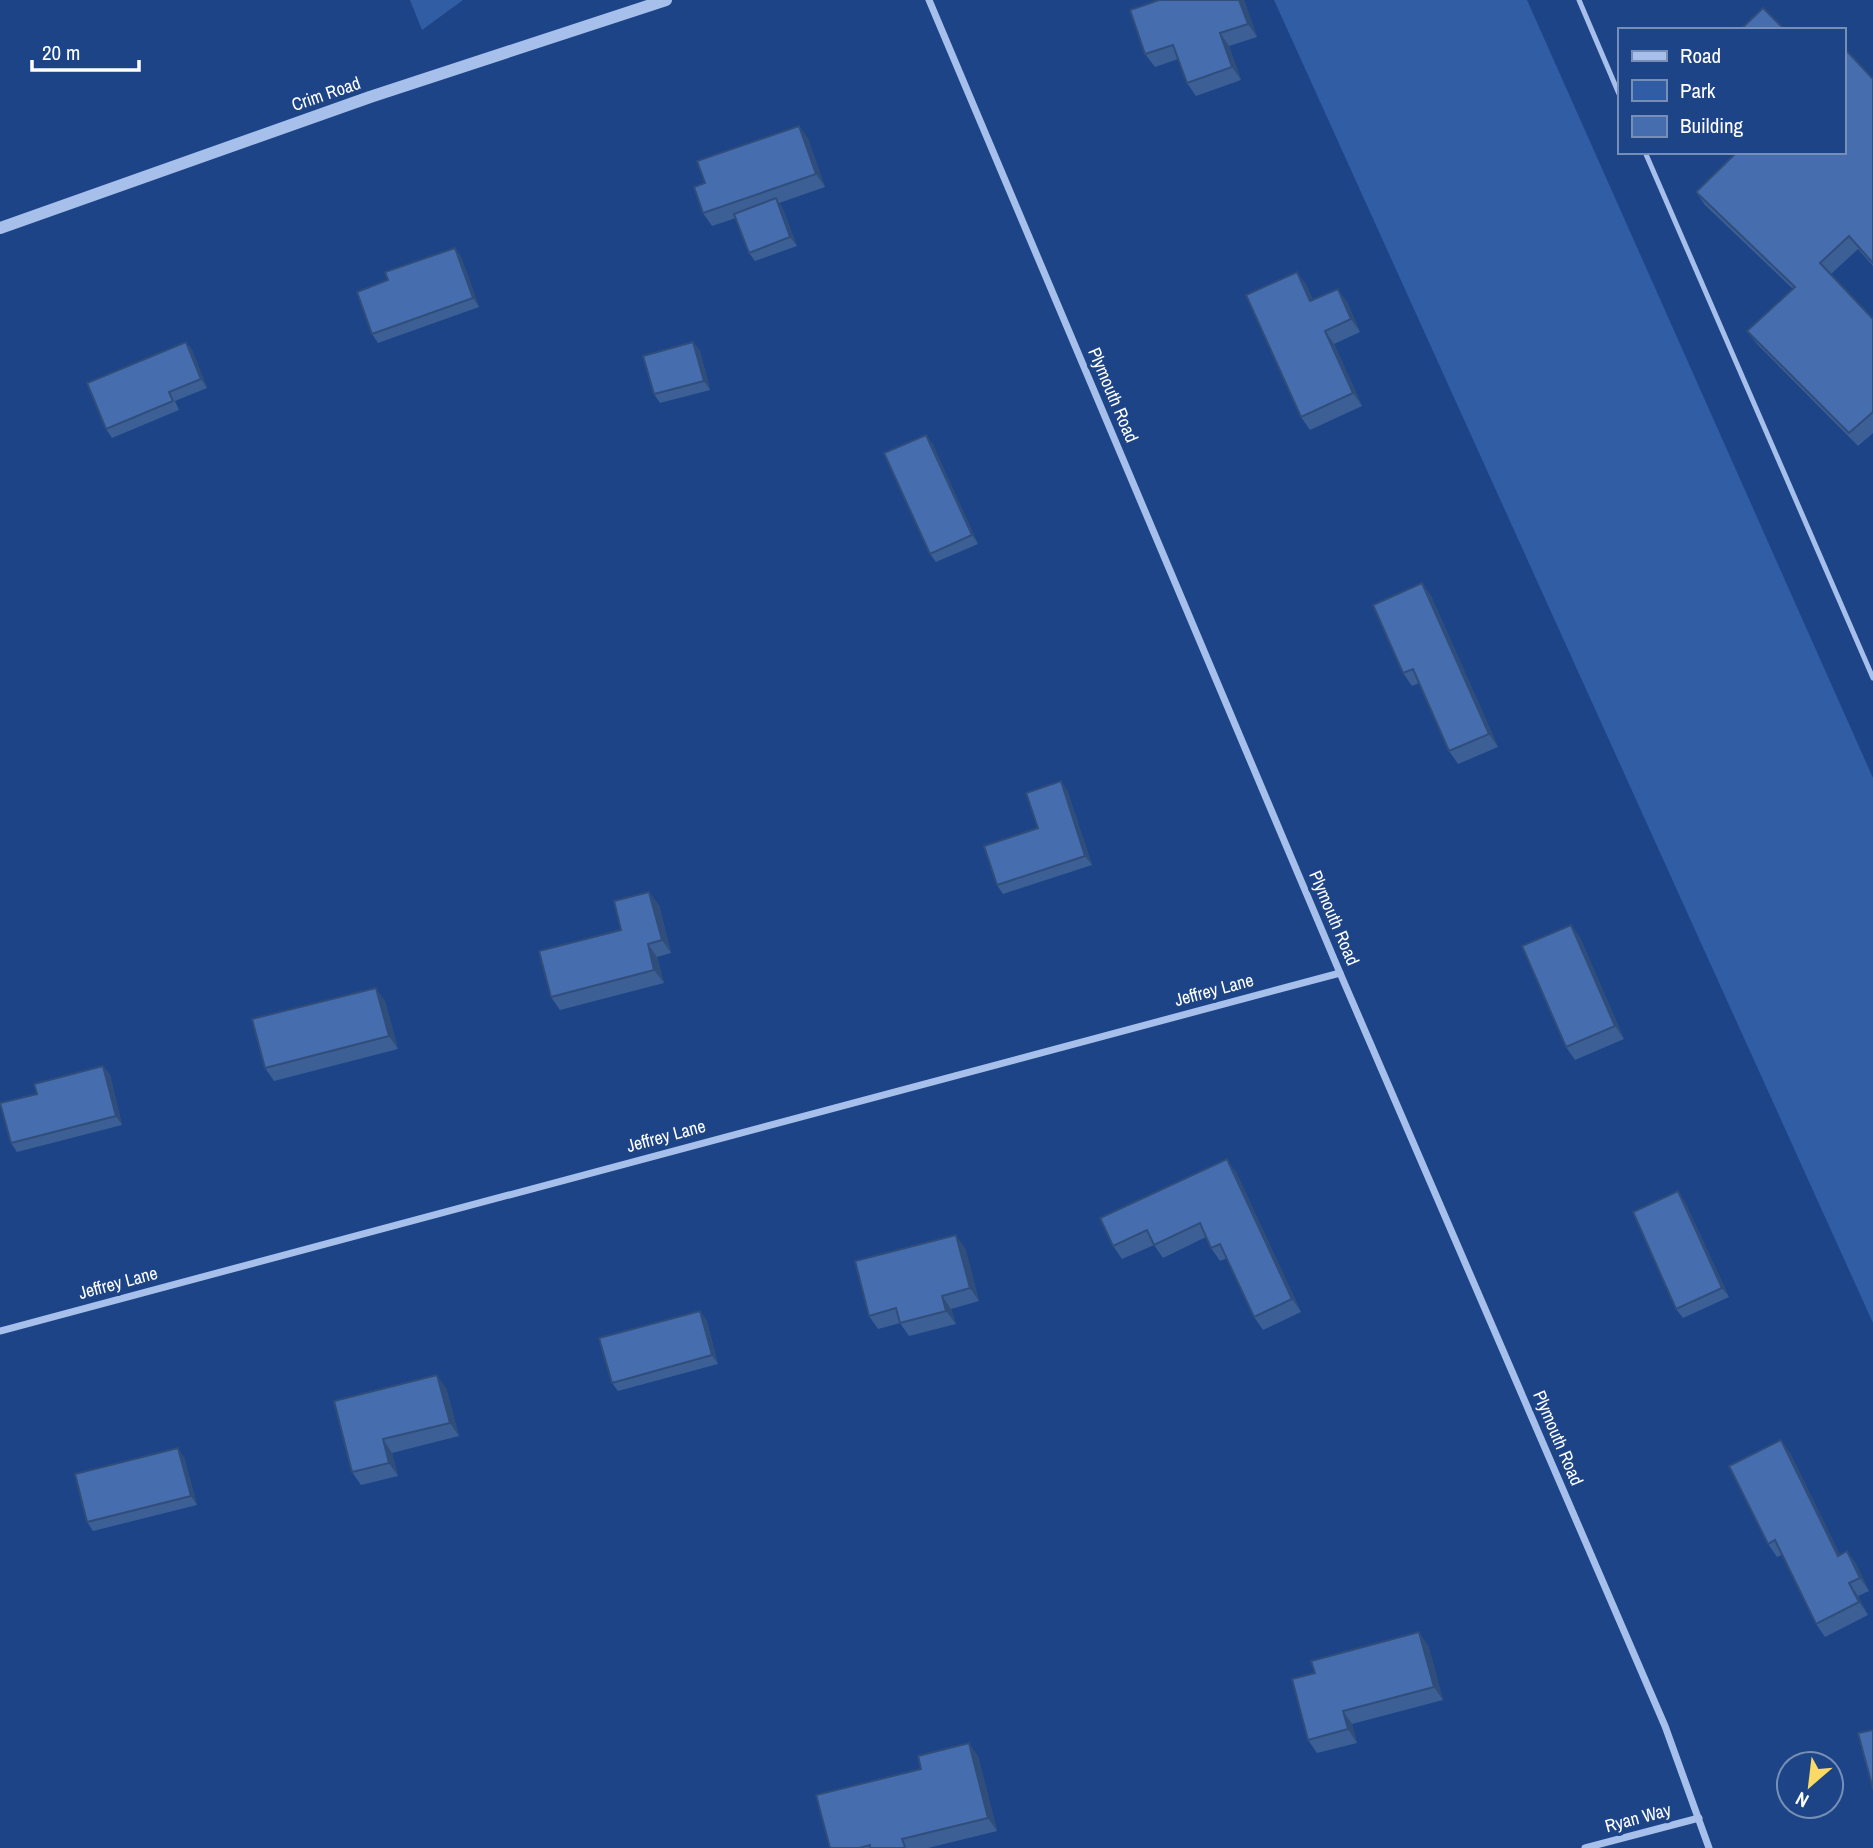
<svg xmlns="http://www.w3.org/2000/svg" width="1873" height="1848" font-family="'Archivo Narrow',sans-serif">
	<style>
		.green { fill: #315da4 }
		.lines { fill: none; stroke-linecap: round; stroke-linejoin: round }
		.service { stroke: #a6c0eb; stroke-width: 5 }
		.minor { stroke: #a6c0eb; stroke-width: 7 }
		.tertiary { stroke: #a6c0eb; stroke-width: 12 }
		.wall { fill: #3c5f96 }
		.shaded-wall { fill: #314d7a }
		.building { fill: #466eaf; stroke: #314d7a; stroke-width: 2 }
		.labels { text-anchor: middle; stroke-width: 7; stroke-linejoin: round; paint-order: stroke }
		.street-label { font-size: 18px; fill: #fff; stroke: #1d4487 }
	</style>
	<rect width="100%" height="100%" fill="#1d4487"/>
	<g class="green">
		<path d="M410 0H463L422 30Z"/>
		<path d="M1274 0H1527L1873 778V1323Z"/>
	</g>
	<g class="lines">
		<g class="service">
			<path d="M1579 0 1619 94"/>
			<path d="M1645 152 1873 678"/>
		</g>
		<g class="minor">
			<path d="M929 0 1340 973 1665 1726 1709 1848"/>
			<path d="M0 1331 1340 973"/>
			<path d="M1585 1848 1699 1818"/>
		</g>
		<path class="tertiary" d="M0 228 370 97 666 0"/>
	</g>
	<g class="wall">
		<path d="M1159 0H1244L1257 37 1229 46 1241 80 1196 96 1187 83 1178 59 1155 67 1145 54Z"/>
		<path d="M1873 79V266L1858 249 1831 274 1873 319V433L1858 446 1757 344 1747 331 1793 289 1705 205 1696 192Z"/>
		<path d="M799 126 808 139 825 187 779 203 782 207 797 246 755 261 749 253 736 218 712 226 703 213 705 183Z"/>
		<path d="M455 248 461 257 479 307 378 343 372 334 388 280Z"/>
		<path d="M1297 272 1306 285 1313 300 1347 302 1360 332 1334 344 1362 406 1310 430 1301 417Z"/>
		<path d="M186 342 192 350 207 388 175 401 179 410 112 438 106 429Z"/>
		<path d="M693 342 700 351 710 390 660 403 654 394Z"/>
		<path d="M932 443 978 544 936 562 930 554Z"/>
		<path d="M1422 583 1431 596 1498 747 1458 764 1449 751 1419 683 1412 686 1403 673Z"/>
		<path d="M1067 790 1092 865 1003 894 997 885 1038 828Z"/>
		<path d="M659 905 671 953 657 957 664 983 560 1010 551 997 621 930Z"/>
		<path d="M1571 925 1580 938 1624 1039 1575 1060 1566 1047Z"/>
		<path d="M385 1001 398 1049 274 1081 265 1068Z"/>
		<path d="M103 1066 110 1075 122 1125 17 1152 11 1143 37 1094Z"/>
		<path d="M1236 1172 1301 1312 1263 1330 1254 1317 1227 1258 1220 1261 1211 1248 1206 1237 1163 1258 1154 1245 1122 1259 1113 1246Z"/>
		<path d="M1684 1200 1729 1297 1683 1318 1676 1309Z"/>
		<path d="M965 1248 979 1301 951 1309 956 1324 909 1336 900 1323 878 1329 869 1316Z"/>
		<path d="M706 1319 718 1364 618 1391 612 1383Z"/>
		<path d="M446 1388 459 1436 392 1453 398 1476 361 1485 352 1472 334 1401Z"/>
		<path d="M1790 1453 1840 1555 1847 1551 1856 1564 1869 1591 1858 1596 1868 1615 1825 1637 1816 1624 1782 1555 1777 1557 1768 1544Z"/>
		<path d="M184 1457 197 1505 93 1531 87 1522Z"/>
		<path d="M1428 1645 1443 1700 1352 1724 1357 1743 1317 1753 1308 1740 1292 1679Z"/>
		<path d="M978 1756 997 1831 928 1848H830Z"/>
	</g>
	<g class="shaded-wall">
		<path d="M1239 0H1244L1257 37 1248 24Z"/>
		<path d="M1220 33 1229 46 1241 80 1232 67Z"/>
		<path d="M799 126 808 139 825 187 816 174Z"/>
		<path d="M776 198 782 207 797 246 790 237Z"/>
		<path d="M455 248 461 257 479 307 473 298Z"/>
		<path d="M1297 272 1306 285 1319 314 1310 301Z"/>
		<path d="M1338 289 1347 302 1360 332 1351 319Z"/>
		<path d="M1325 331 1334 344 1362 406 1353 393Z"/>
		<path d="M186 342 192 350 207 388 201 379Z"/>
		<path d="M693 342 700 351 710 390 704 381Z"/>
		<path d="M926 435 932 443 978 544 972 535Z"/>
		<path d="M1422 583 1431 596 1498 747 1489 734Z"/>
		<path d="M1061 781 1067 790 1092 865 1085 856Z"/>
		<path d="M649 892 659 905 671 953 662 940Z"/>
		<path d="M1571 925 1580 938 1624 1039 1615 1026Z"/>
		<path d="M648 944 657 957 664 983 654 970Z"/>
		<path d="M376 988 385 1001 398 1049 389 1036Z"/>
		<path d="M103 1066 110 1075 122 1125 116 1116Z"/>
		<path d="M1227 1159 1236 1172 1301 1312 1292 1299Z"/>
		<path d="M1678 1191 1684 1200 1729 1297 1722 1288Z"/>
		<path d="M956 1235 965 1248 979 1301 970 1288Z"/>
		<path d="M942 1296 951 1309 956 1324 946 1311Z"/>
		<path d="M700 1311 706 1319 718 1364 712 1355Z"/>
		<path d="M437 1375 446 1388 459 1436 450 1423Z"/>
		<path d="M383 1439 392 1453 398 1476 389 1463Z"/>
		<path d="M1781 1440 1790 1453 1847 1569 1838 1556Z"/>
		<path d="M178 1448 184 1457 197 1505 191 1496Z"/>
		<path d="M1847 1551 1856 1564 1869 1591 1860 1578Z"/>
		<path d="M1849 1583 1858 1596 1868 1615 1859 1602Z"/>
		<path d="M1419 1632 1428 1645 1443 1700 1434 1687Z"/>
		<path d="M1343 1711 1352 1724 1357 1743 1348 1729Z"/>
		<path d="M969 1743 978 1756 997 1831 988 1818Z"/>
	</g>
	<g class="building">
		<path d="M1159 0H1239L1248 24 1220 33 1232 67 1187 83 1173 45 1145 54 1130 10Z"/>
		<path d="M1763 8 1785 30H1740Z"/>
		<path d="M1843 47 1873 79V263L1849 236 1820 263 1873 319V412L1849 433 1747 331 1795 287 1696 192 1737 152H1843Z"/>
		<path d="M799 126 816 174 703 213 694 187 705 183 697 161Z"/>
		<path d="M776 198 790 237 749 253 734 214Z"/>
		<path d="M455 248 473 298 372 334 357 292 388 280 385 272Z"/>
		<path d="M1297 272 1310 301 1338 289 1351 319 1325 331 1353 393 1301 417 1246 295Z"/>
		<path d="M186 342 201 379 169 392 173 401 106 429 87 383Z"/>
		<path d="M693 342 704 381 654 394 643 356Z"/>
		<path d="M926 435 972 535 930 554 884 453Z"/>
		<path d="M1422 583 1489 734 1449 751 1413 669 1403 673 1373 605Z"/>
		<path d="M1061 781 1085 856 997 885 984 846 1038 828 1026 793Z"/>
		<path d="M649 892 662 940 648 944 654 970 551 997 539 951 621 930 614 901Z"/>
		<path d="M1571 925 1615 1026 1566 1047 1522 946Z"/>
		<path d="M376 988 389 1036 265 1068 252 1019Z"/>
		<path d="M103 1066 116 1116 11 1143 0 1103 37 1094 34 1084Z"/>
		<path d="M1227 1159 1292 1299 1254 1317 1220 1244 1211 1248 1200 1223 1154 1245 1147 1230 1113 1246 1100 1218Z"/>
		<path d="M1678 1191 1722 1288 1676 1309 1633 1212Z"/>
		<path d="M956 1235 970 1288 942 1296 946 1311 900 1323 896 1308 869 1316 855 1261Z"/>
		<path d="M700 1311 712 1355 612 1383 599 1338Z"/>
		<path d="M437 1375 450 1423 383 1439 389 1463 352 1472 334 1401Z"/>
		<path d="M1781 1440 1838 1556 1847 1551 1860 1578 1849 1583 1859 1602 1816 1624 1775 1540 1768 1544 1729 1466Z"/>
		<path d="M178 1448 191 1496 87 1522 75 1474Z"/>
		<path d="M1419 1632 1434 1687 1343 1711 1348 1729 1308 1740 1292 1679 1315 1673 1311 1661Z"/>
		<path d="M1873 1730V1789L1858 1733Z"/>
		<path d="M969 1743 988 1818 902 1839 905 1847 902 1848H870V1845L859 1848H830L816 1795 921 1769 918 1756Z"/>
	</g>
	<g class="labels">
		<g class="street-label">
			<text transform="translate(326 94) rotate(-19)" y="6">Crim Road</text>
			<text transform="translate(1113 395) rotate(67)" y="6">Plymouth Road</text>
			<text transform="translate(1334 918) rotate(67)" y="6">Plymouth Road</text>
			<text transform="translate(1214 990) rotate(-15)" y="6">Jeffrey Lane</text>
			<text transform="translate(666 1136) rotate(-15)" y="6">Jeffrey Lane</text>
			<text transform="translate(118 1283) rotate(-15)" y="6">Jeffrey Lane</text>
			<text transform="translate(1558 1438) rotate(67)" y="6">Plymouth Road</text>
			<text transform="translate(1638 1818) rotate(-15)" y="6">Ryan Way</text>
		</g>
	</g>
	<rect x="1618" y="28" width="228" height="126" fill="#1d4487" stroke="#778fb7" stroke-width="2"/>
	<rect x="1632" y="51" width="35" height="10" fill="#a6c0eb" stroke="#778fb7" stroke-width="2"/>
	<text x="1680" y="63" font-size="21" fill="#ffffff">Road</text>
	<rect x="1632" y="80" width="35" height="21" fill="#315da4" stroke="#778fb7" stroke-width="2"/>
	<text x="1680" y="98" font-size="21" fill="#ffffff">Park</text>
	<rect x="1632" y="116" width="35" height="21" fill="#466eaf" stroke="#778fb7" stroke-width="2"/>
	<text x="1680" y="133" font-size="21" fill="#ffffff">Building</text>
	<g transform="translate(1810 1785) rotate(208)"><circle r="33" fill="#1d4487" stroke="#778fb7" stroke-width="2"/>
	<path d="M0-5L12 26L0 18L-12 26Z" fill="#fad965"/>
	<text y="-10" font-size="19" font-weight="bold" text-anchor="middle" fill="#ffffff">N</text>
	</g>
	<path d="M32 60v10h107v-10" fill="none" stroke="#ffffff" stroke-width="3.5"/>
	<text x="42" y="60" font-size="21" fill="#ffffff" stroke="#1d4487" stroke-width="5" paint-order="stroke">20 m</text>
</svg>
